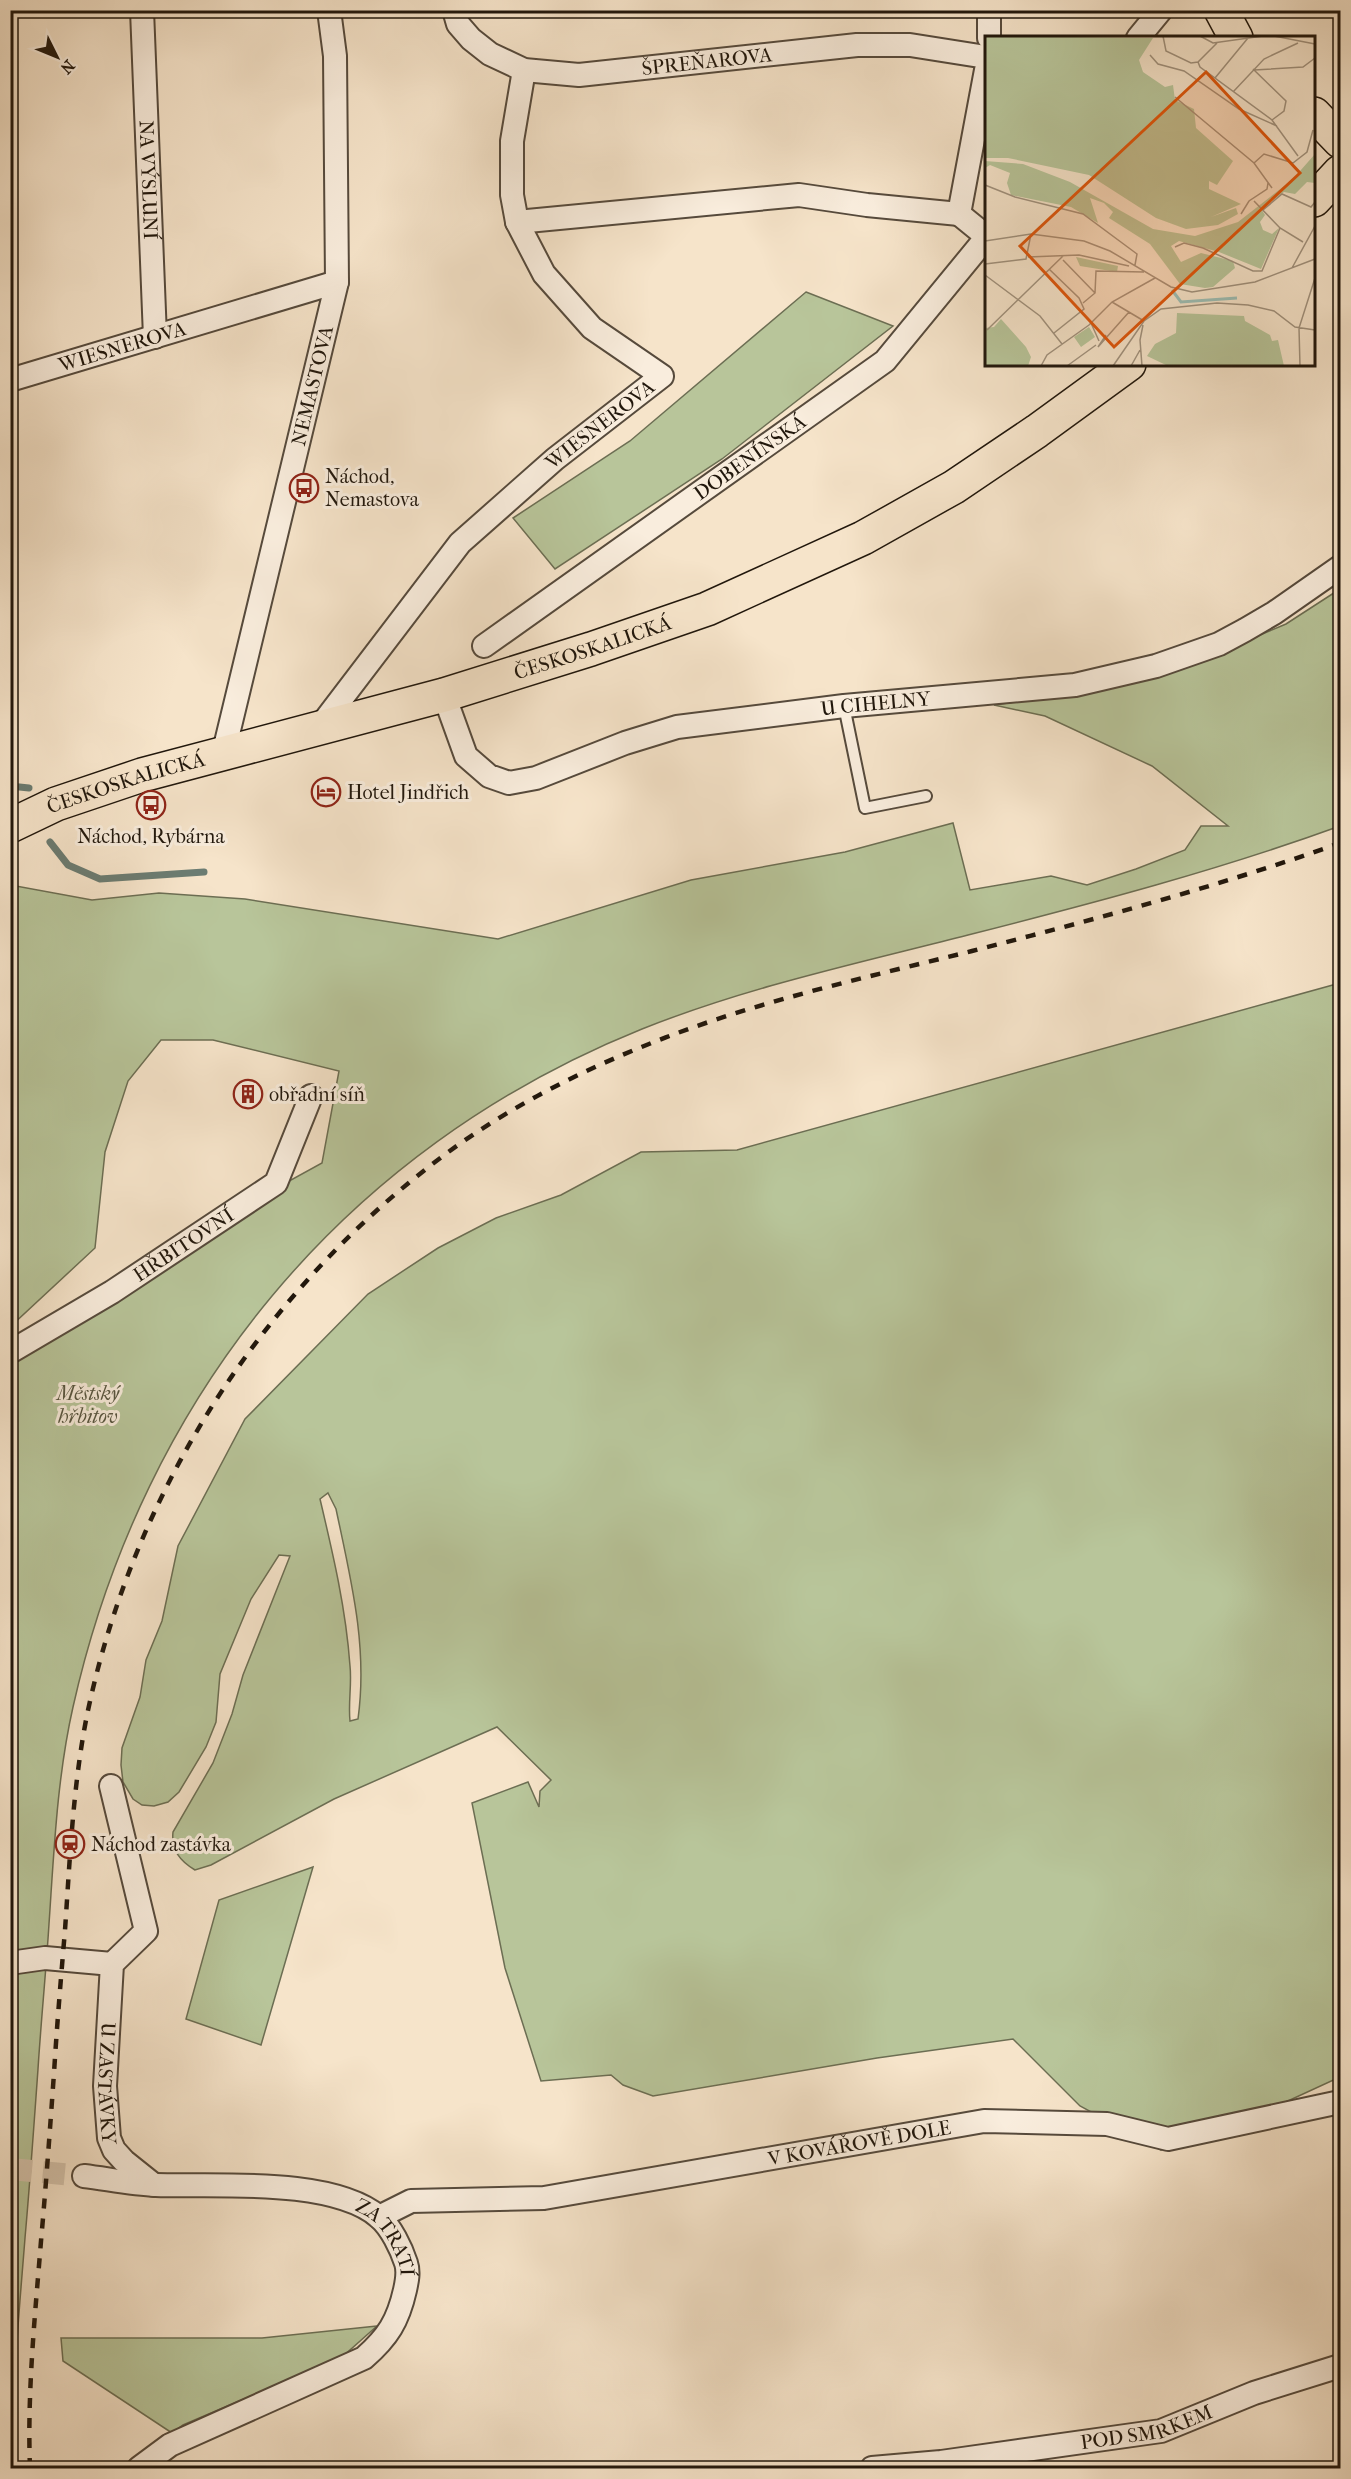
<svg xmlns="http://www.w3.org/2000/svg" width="1351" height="2479" font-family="'IM FELL French Canon',serif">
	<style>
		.green { fill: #b8c59a; stroke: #6c6e53; stroke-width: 1.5; fill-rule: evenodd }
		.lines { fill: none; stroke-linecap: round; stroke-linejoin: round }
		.stream { stroke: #6b7c72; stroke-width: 7 }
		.minor-tunnel { stroke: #d6c5ae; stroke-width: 22; stroke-dasharray: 22 11; stroke-linecap: butt }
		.service-casing { stroke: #564a3c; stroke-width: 14 }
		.minor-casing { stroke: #564a3c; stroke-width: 26 }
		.primary-casing { stroke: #21170c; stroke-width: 36 }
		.service { stroke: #f9eddd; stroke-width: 10 }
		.minor { stroke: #f9eddd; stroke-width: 22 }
		.primary { stroke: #f6e4ca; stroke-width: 33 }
		.rail { stroke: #21170c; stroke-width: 4.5; stroke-dasharray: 10 10; stroke-linecap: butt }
		.labels { text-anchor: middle; stroke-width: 6; stroke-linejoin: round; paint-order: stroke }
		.street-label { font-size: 20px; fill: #21170c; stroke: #f9eddd }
		.poi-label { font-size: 20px; fill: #21170c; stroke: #f9eddd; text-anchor: start }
		.park-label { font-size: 20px; font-style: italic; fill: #56543e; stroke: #f9eddd }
		.inset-river { fill: none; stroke: #9dbfb6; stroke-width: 3 }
		.inset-road { fill: none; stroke: #a1927e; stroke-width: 1.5 }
		.view { fill: #de560c; fill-opacity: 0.15; stroke: #de560c; stroke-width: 3 }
		.inset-edge { fill: none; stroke: #21170c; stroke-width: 3 }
	</style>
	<rect width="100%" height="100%" fill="#f6e4ca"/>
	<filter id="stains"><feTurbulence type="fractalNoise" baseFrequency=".00333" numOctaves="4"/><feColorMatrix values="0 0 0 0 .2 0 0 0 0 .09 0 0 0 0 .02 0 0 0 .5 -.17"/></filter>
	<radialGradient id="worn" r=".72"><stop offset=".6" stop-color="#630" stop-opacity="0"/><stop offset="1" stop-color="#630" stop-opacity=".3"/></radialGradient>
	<g class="green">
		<path d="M806 292 893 326 722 459 555 569 513 518 630 441Z"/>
		<path d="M1340 589V826C1219 870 1094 903 968 935 859 963 747 987 642 1029 344 1149 143 1395 73 1707 57 1778 54 1851 49 1924 46 1972 41 2021 38 2069 34 2125 30 2182 25 2238 19 2315 11 2392 14 2468H10V1362L240 1208 322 1163 339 1071 213 1040H161L128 1081 105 1152 95 1248 11 1326V889L16 886 92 900 159 893 245 899 498 939 691 880 845 852 953 823 970 890 1051 876 1087 885 1136 869 1185 850 1201 826H1228L1152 766 1045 716 994 705 1077 693 1189 665 1286 624Z"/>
		<path d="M1340 983V2077L1277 2106 1177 2135 1161 2150 1080 2106 1013 2039 877 2058 653 2096 623 2085 611 2075 541 2081 505 1968 472 1803 528 1782 539 1807 540 1791 551 1780 497 1727 334 1799 211 1865 195 1870C180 1861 171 1850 173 1832L213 1763 232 1714 243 1675 290 1556 279 1555 251 1599 220 1674 216 1722 206 1747 179 1792 168 1802 154 1806 142 1805 133 1799 123 1782 121 1765 122 1748 140 1697 146 1660 162 1621 178 1546 245 1419 368 1294 438 1248 496 1218 561 1195 641 1152 737 1150ZM328 1493 336 1509C351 1580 368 1647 358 1719L350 1721C348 1703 352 1684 350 1666 346 1609 333 1554 320 1499Z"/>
		<path d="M313 1867 261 2045 186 2019 219 1900Z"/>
		<path d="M377 2326 342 2357 183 2425 172 2433 63 2361 61 2338H262Z"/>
	</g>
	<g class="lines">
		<g class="stream">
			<path d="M10 786 29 788"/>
			<path d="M50 842 68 865 100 879 204 872"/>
		</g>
		<path class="minor-tunnel" d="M10 2169 84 2176"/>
		<g class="service-casing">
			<path id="service" d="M844 706 865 808 926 796"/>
		</g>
		<g class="minor-casing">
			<g id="minor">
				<path id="s1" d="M142 10 155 337"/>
				<path id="s2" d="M454 10 458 24 471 39 490 54 524 70 579 75 857 45H910L986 57"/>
				<path d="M989 10V38"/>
				<path d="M1138 38 1161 10"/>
				<path d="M986 70 959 214 986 236"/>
				<path d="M517 222 799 195 867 205 959 214"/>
				<path id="s3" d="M10 380 337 282"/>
				<path id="s4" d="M484 646 885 361 986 238"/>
				<path id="s5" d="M444 695 466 756 489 776 509 783 536 778 625 743 677 727 844 706 1075 685 1156 666 1219 644 1245 630 1274 613 1340 567"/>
				<path id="s6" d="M319 728 460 543 555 459 662 376 592 328 544 274 517 222 512 195V141L524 70"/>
				<path id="s7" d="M223 755 337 282 335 56 329 10"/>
				<path id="s8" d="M10 1352 112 1292 276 1183 311 1096"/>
				<path id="s9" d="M111 1786 146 1931 112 1964 105 2086 109 2138 114 2150 124 2161 154 2185"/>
				<path d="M10 1963 45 1958 112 1964"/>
				<path id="s10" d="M84 2176C108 2179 132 2184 156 2185 215 2187 332 2177 379 2217 391 2227 401 2248 406 2263 409 2272 407 2281 405 2290 398 2321 388 2337 364 2358L170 2445 139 2468"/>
				<path id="s11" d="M379 2217 411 2201 544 2198 984 2121 1107 2124 1168 2139 1340 2102"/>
				<path id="s12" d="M872 2468 941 2462 1161 2431 1254 2393 1340 2366"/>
			</g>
		</g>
		<g class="primary-casing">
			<g id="primary">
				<path d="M1221 10 1236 38"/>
				<path d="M1314 114 1340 141"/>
				<path d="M1314 200 1340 172"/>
				<path id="s13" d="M10 826 56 804 142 775 444 695 591 649 707 609 863 538 954 487 1037 431 1129 364"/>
			</g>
		</g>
		<use href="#service" class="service"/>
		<use href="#minor" class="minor"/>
		<use href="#primary" class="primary"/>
		<path class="rail" d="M30 2468C27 2393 35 2316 41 2241 46 2185 50 2129 54 2073 57 2025 61 1977 65 1930 70 1858 73 1785 87 1715 133 1494 259 1295 439 1159 502 1111 576 1073 649 1044 753 1002 864 978 972 951 1096 919 1220 886 1340 843"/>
	</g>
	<defs>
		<g id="bus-ring" transform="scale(1.5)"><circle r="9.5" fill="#f9eddd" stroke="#8f2418" stroke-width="1.5"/><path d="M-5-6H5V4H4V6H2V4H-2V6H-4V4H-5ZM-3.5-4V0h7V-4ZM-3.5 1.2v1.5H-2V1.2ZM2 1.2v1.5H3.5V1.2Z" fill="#8f2418"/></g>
		<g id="hotel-ring" transform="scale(1.5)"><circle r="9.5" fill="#f9eddd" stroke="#8f2418" stroke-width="1.5"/><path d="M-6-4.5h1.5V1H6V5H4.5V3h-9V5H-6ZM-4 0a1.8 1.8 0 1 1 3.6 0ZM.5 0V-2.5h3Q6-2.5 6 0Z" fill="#8f2418"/></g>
		<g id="building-ring" transform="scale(1.5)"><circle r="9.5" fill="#f9eddd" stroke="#8f2418" stroke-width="1.5"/><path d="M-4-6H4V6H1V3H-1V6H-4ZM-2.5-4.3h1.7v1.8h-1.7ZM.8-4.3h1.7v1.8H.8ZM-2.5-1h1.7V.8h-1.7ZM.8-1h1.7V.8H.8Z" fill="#8f2418"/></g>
		<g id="station-ring" transform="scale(1.5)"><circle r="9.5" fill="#f9eddd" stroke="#8f2418" stroke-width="1.5"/><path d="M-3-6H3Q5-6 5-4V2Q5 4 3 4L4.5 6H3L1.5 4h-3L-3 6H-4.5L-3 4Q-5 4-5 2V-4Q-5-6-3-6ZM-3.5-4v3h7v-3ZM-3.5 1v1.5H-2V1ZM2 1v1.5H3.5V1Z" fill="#8f2418"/></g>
	</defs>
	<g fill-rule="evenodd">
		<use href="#bus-ring" x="304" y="488"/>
		<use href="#hotel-ring" x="326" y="792"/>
		<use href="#bus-ring" x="151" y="805"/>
		<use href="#building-ring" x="248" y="1094"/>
		<use href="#station-ring" x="70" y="1844"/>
	</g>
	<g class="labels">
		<g class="street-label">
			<text dy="7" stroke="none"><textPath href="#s2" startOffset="280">ŠPREŇAROVA</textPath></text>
			<text dy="7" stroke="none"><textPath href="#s1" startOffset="170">NA VÝSLUNÍ</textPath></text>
			<text dy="7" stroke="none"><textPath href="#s3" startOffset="117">WIESNEROVA</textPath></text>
			<text dy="7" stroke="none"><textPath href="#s7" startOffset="380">NEMASTOVA</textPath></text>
			<text dy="7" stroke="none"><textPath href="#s6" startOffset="416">WIESNEROVA</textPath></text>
			<text dy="7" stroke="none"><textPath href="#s4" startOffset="326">DOBENÍNSKÁ</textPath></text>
			<text dy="7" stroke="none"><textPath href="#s13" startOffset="610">ČESKOSKALICKÁ</textPath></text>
			<text dy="7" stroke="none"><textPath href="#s5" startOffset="494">U CIHELNY</textPath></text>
			<text dy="7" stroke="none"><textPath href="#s13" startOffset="124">ČESKOSKALICKÁ</textPath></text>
			<text dy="7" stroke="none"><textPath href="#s8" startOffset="204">HŘBITOVNÍ</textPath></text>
			<text dy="7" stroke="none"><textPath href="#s9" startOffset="316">U ZASTÁVKY</textPath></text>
			<text dy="7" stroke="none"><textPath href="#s11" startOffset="489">V KOVÁŘOVĚ DOLE</textPath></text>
			<text dy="7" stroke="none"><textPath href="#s10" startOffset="322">ZA TRATÍ</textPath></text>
			<text dy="7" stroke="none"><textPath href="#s12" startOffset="278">POD SMRKEM</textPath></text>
		</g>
		<g class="poi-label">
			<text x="325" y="483">Náchod,<tspan x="325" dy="23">Nemastova</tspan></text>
			<text x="347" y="799">Hotel Jindřich</text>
			<text x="151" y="843" text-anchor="middle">Náchod, Rybárna</text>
			<text x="269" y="1101">obřadní síň</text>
			<text x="91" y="1851">Náchod zastávka</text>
		</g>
		<g class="park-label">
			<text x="88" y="1400">Městský<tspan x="88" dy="23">hřbitov</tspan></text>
		</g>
	</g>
	<g transform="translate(985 36)">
		<rect width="330" height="330" fill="#f6e4ca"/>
		<path d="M0 0 168 2 154 24 158 36 180 51 188 49 190 64 209 73 211 92 248 125 232 149 224 145V153L256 168 226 181 251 172 253 178 233 189 201 193 171 182 104 139 23 122H0ZM330 118V147L322 146 310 158 299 156 276 173 280 179 275 186 278 194 287 198 294 192 276 233 234 216 194 205 186 210 196 226 216 217 248 225 250 232 228 251 220 252 195 248 165 208 124 182 128 176 119 167 105 162 113 187 86 171 26 159 22 147 25 137 5 129 0 132V125L38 128 85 146 168 193 210 200 253 186 308 143ZM91 221 133 230 132 236 95 230ZM192 277 259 280 260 285 285 299 287 305 293 304 299 330H183L162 320 170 308 191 297ZM16 283 41 311 46 321 43 330H0V292L9 291ZM104 291 110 301 96 311 89 301Z" fill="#b8c59a"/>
		<path class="inset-river" d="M187 254 196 266 252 262"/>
		<path class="inset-road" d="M178 0 181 15 206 27 213 26 232 7M215 0 228 7 278 0M289 0 330 8M165 19 173 28 199 35 254 73 292 90M213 26 215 31 287 84 313 120M268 33 301 65 299 75 287 84M269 34 318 31 330 22M230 42 263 2M248 56 279 23 313 7M190 61 269 127 287 152M269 127 279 118 308 127 322 116 328 94M0 149 30 161 98 178 152 218 150 229M269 165 295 192 318 206M278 174 297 158 326 171 330 166M256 178 264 165 282 153 283 147M0 205 46 198 99 205 125 215 186 251 207 256 270 246 330 223M190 211 199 207 218 212 268 235H277L295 192M43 221 94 219 144 230M78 224 110 257M0 228 41 223 46 198M307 232 330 190M64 233 94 262 99 273 69 297M0 239 55 280 77 308M127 266 159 285M98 267 110 257 111 235 159 236M106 287 114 305M2 294 78 220M121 299 113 311 144 276M56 330 62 319 104 289 127 266 170 242M82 330 111 309M128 330 159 285 176 273 232 267 263 269 289 275 310 291 330 294M146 330 155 314M157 330 155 304 158 289M315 330 314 292 330 242"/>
		<path class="view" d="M221 36 315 137 129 311 35 210Z"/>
		<rect width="330" height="330" class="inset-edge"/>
	</g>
	<rect width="1351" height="2479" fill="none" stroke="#f6e4ca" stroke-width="36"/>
	<rect x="12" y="12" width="1327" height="2455" fill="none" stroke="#21170c" stroke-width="3"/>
	<rect x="18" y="18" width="1315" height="2443" fill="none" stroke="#21170c" stroke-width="1.5"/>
	<g transform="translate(57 57) rotate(133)" stroke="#f9eddd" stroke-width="4.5" paint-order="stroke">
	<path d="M0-4.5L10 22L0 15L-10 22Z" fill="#21170c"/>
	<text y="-9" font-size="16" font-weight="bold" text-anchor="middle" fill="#21170c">N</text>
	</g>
	<rect width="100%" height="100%" filter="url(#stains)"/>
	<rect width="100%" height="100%" fill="url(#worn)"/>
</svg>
